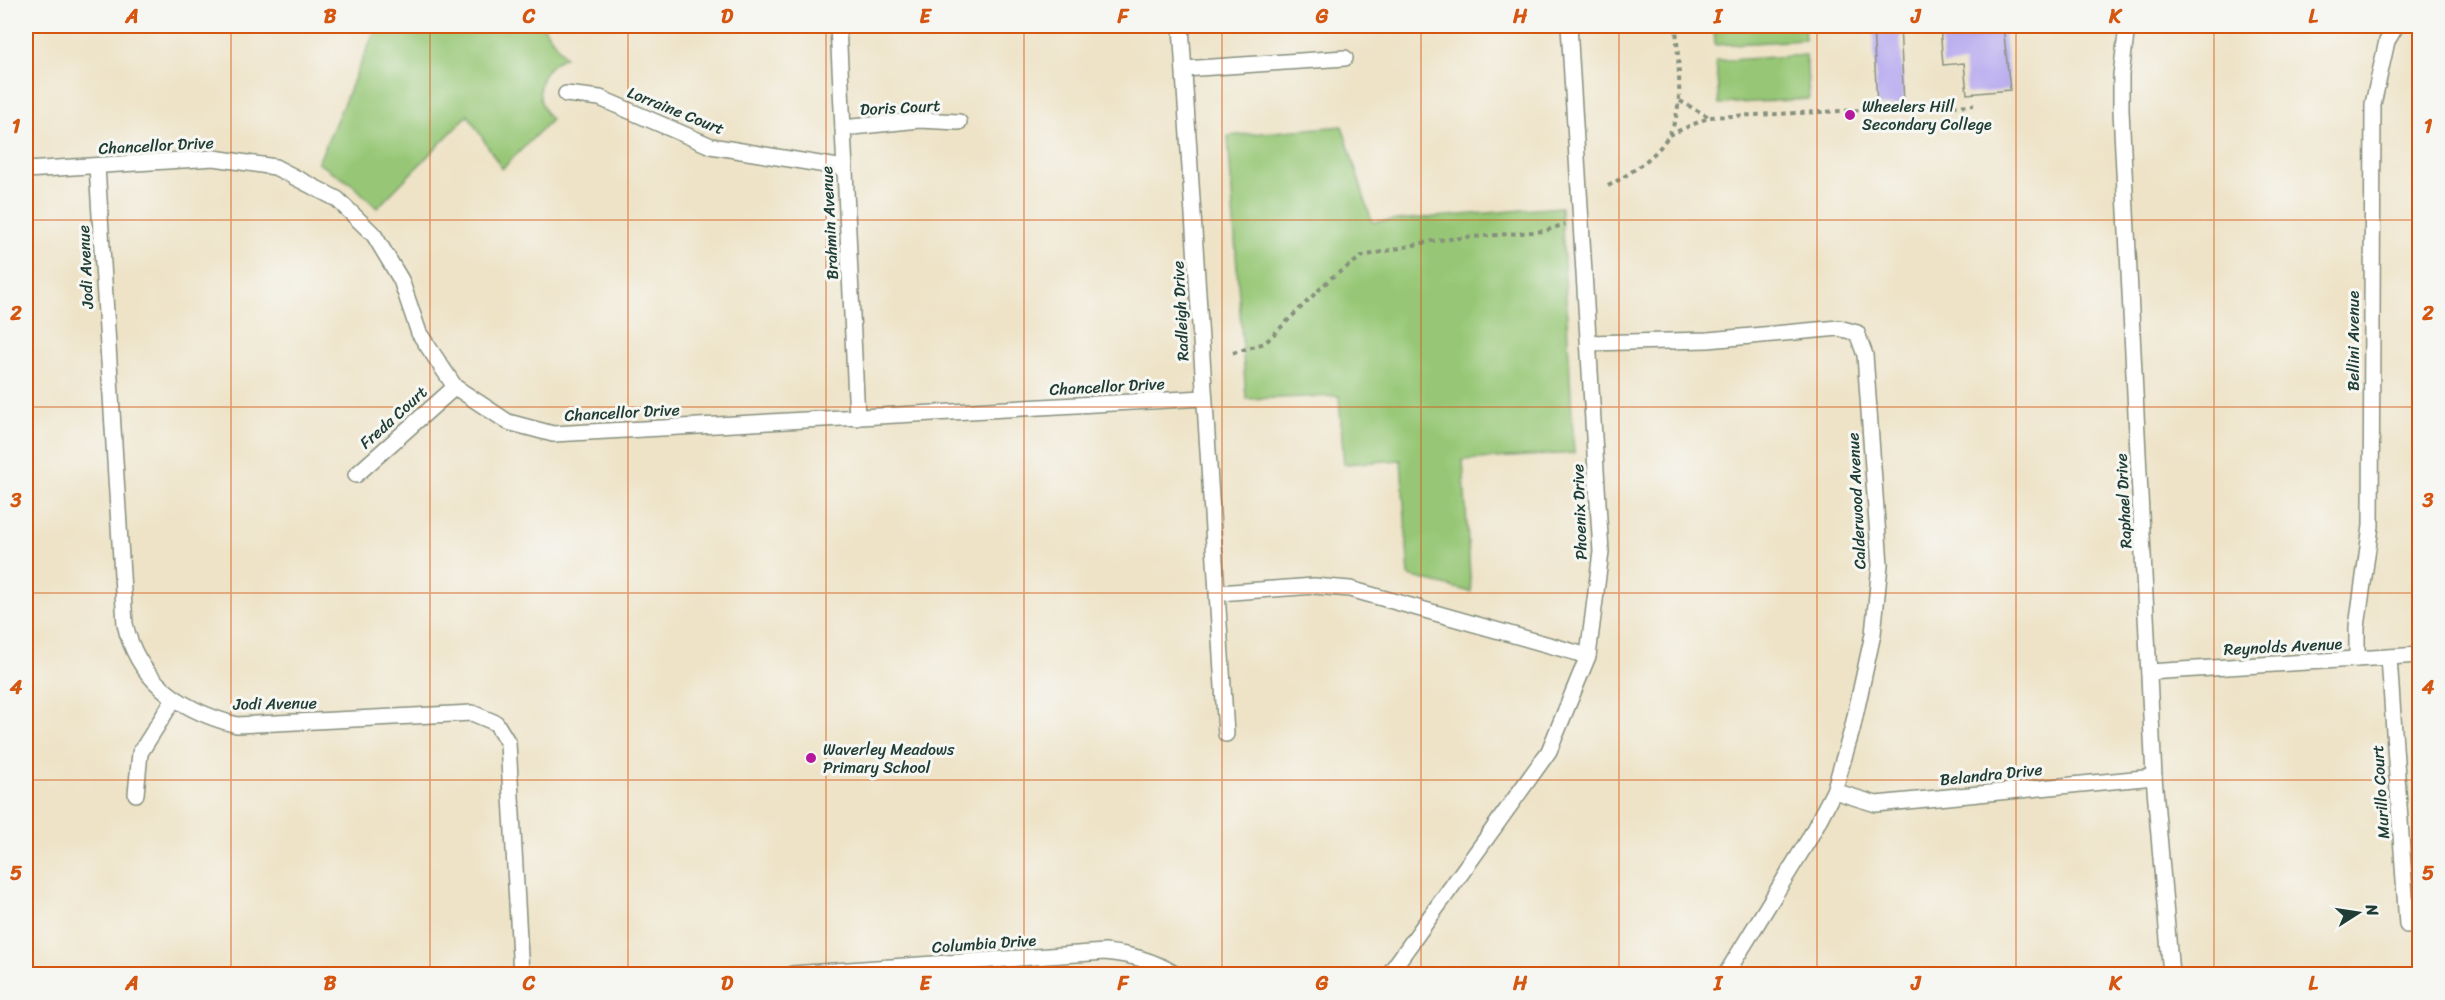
<svg xmlns="http://www.w3.org/2000/svg" width="2445" height="1000" font-family="Sriracha,sans-serif">
	<style>
		.green { fill: #97c776; stroke: #5b8255; stroke-width: 1.5 }
		.building { fill: #b2a4ef }
		.lines { fill: none; stroke-linecap: round; stroke-linejoin: round }
		.minor-casing { stroke: #86907e; stroke-width: 18 }
		.path { stroke: #86907e; stroke-width: 4; stroke-dasharray: 4.5 4.5; stroke-linecap: butt }
		.minor { stroke: #fff; stroke-width: 15 }
		.grid { fill: none; stroke: #d45610; stroke-width: 1.5; stroke-opacity: 0.55 }
		.poi-dot { fill: #b5179e; stroke: #f6f6f2; stroke-width: 2 }
		.labels { text-anchor: middle; stroke-width: 6; stroke-linejoin: round; paint-order: stroke }
		.poi-label { font-size: 16px; fill: #1f3d34; stroke: #f6f6f2; text-anchor: start }
		.street-label { font-size: 16px; fill: #1f3d34; stroke: #f6f6f2 }
		.neatline { fill: none; stroke: #d45610; stroke-width: 2 }
		.grid-label { font-size: 20px; text-anchor: middle; font-weight: bold; fill: #d45610 }
	</style>
	<rect width="100%" height="100%" fill="#f6f6f2"/>
	<filter id="ink" filterUnits="userSpaceOnUse"><feTurbulence type="fractalNoise" baseFrequency=".0167" numOctaves="2"/><feDisplacementMap in="SourceGraphic" scale="12" xChannelSelector="R" yChannelSelector="G"/><feConvolveMatrix kernelMatrix="1 2 1 2 8 2 1 2 1" color-interpolation-filters="sRGB"/></filter>
	<filter id="wash" filterUnits="userSpaceOnUse"><feTurbulence type="fractalNoise" baseFrequency=".008" numOctaves="4" result="noise"/><feDisplacementMap in="SourceGraphic" scale="24" xChannelSelector="R" yChannelSelector="G"/><feGaussianBlur stdDeviation="1.35" result="paint"/><feColorMatrix in="noise" values="0 0 0 0 0 0 0 0 0 0 0 0 0 0 0 0 0 1.4 0 .05"/><feComposite in="paint" operator="in"/></filter>
	<g filter="url(#wash)">
		<rect width="100%" height="100%" fill="#eee3c7"/>
		<g class="green">
			<path d="M377 26H543L565 57C538 69 531 96 551 120L502 169 468 115 377 208 352 184 318 163Z"/>
			<path d="M1714 26H1804L1805 40 1715 45Z"/>
			<path d="M1806 55 1809 99 1719 104 1716 61Z"/>
			<path d="M1342 126 1372 222 1561 207 1574 453 1463 460 1471 592 1409 576 1401 460 1344 464 1339 396 1246 399 1228 136Z"/>
		</g>
		<g id="blocks">
			<g class="building">
				<path d="M1873 26H1900L1904 104 1877 106Z"/>
				<path d="M1940 26H2003L2010 90 1967 94 1964 63 1943 65Z"/>
			</g>
		</g>
	</g>
	<g filter="url(#ink)">
		<use href="#blocks" fill-opacity="0" stroke="#86907e" stroke-width="1.5"/>
		<g class="lines">
			<g class="minor-casing">
				<g id="minor">
					<path d="M838 26 857 418"/>
					<path d="M1181 26 1226 734"/>
					<path d="M2127 26 2121 75V110L2154 777 2171 974"/>
					<path d="M1184 69 1345 58"/>
					<path d="M566 94 600 98 711 146 844 168"/>
					<path d="M843 128 919 120 959 122"/>
					<path d="M97 166 125 624C138 682 182 711 237 725L472 713 496 723 508 743 521 974"/>
					<path d="M26 170 214 158 275 167 337 199 374 235 401 280 419 333 455 387 508 422 553 434 1204 398"/>
					<path d="M1589 343 1708 340 1839 328 1857 333 1865 355 1880 565 1873 634 1852 730 1834 791 1809 839 1726 974"/>
					<path d="M356 475 455 387"/>
					<path d="M1219 593 1314 586 1350 589 1588 656"/>
					<path d="M2389 657 2407 925"/>
					<path d="M2357 659V627L2371 526 2373 104 2387 41 2396 26"/>
					<path d="M2149 672 2420 655"/>
					<path d="M1834 791 1876 804 2154 777"/>
					<path d="M136 794 140 753 174 699"/>
					<path d="M792 974 1105 952C1132 955 1152 960 1175 974"/>
					<path d="M1389 974 1549 751 1588 656 1601 552 1569 26"/>
				</g>
			</g>
			<g class="path">
				<path d="M1680 101 1709 117"/>
				<path d="M1669 135 1710 117 1974 105"/>
				<path d="M1608 186C1691 140 1681 110 1676 26"/>
				<path d="M1233 353 1265 343 1331 278 1363 256 1437 240 1545 231 1565 224"/>
			</g>
			<use href="#minor" class="minor"/>
		</g>
	</g>
	<path class="grid" d="M231 26V974M430 26V974M628 26V974M826 26V974M1024 26V974M1222 26V974M1421 26V974M1619 26V974M1817 26V974M2016 26V974M2214 26V974M26 220H2420M26 407H2420M26 593H2420M26 780H2420"/>
	<g class="poi-dot">
		<circle cx="1850" cy="115" r="6"/>
		<circle cx="811" cy="758" r="6"/>
	</g>
	<g class="labels">
		<g class="poi-label">
			<text x="1862" y="112">Wheelers Hill<tspan x="1862" dy="18">Secondary College</tspan></text>
			<text x="823" y="755">Waverley Meadows<tspan x="823" dy="18">Primary School</tspan></text>
		</g>
		<g class="street-label">
			<text transform="translate(900 107) rotate(-3)" y="6">Doris Court</text>
			<text transform="translate(676 110) rotate(22)" y="6">Lorraine Court</text>
			<text transform="translate(156 145) rotate(-3)" y="6">Chancellor Drive</text>
			<text transform="translate(829 223) rotate(-93)" y="6">Brahmin Avenue</text>
			<text transform="translate(85 267) rotate(-93)" y="6">Jodi Avenue</text>
			<text transform="translate(1180 311) rotate(-93)" y="6">Radleigh Drive</text>
			<text transform="translate(2353 341) rotate(-90)" y="6">Bellini Avenue</text>
			<text transform="translate(1107 386) rotate(-3)" y="6">Chancellor Drive</text>
			<text transform="translate(622 412) rotate(-3)" y="6">Chancellor Drive</text>
			<text transform="translate(393 417) rotate(-42)" y="6">Freda Court</text>
			<text transform="translate(1856 501) rotate(-93)" y="6">Calderwood Avenue</text>
			<text transform="translate(2123 501) rotate(-93)" y="6">Raphael Drive</text>
			<text transform="translate(1579 512) rotate(-92)" y="6">Phoenix Drive</text>
			<text transform="translate(2283 646) rotate(-3)" y="6">Reynolds Avenue</text>
			<text transform="translate(275 703) rotate(-1)" y="6">Jodi Avenue</text>
			<text transform="translate(1991 774) rotate(-6)" y="6">Belandra Drive</text>
			<text transform="translate(2380 792) rotate(-94)" y="6">Murillo Court</text>
			<text transform="translate(984 943) rotate(-4)" y="6">Columbia Drive</text>
		</g>
	</g>
	<rect width="2445" height="1000" fill="none" stroke="#f6f6f2" stroke-width="66"/>
	<g transform="translate(2358 913) rotate(78)" stroke="#f6f6f2" stroke-width="4.5" paint-order="stroke">
	<path d="M0-4.5L10 22L0 15L-10 22Z" fill="#1f3d34"/>
	<text y="-9" font-size="16" font-weight="bold" text-anchor="middle" fill="#1f3d34">N</text>
	</g>
	<rect x="33" y="33" width="2379" height="934" class="neatline"/>
	<g class="grid-label">
		<text x="132" y="23">A</text>
		<text x="330" y="23">B</text>
		<text x="529" y="23">C</text>
		<text x="727" y="23">D</text>
		<text x="925" y="23">E</text>
		<text x="1123" y="23">F</text>
		<text x="1322" y="23">G</text>
		<text x="1520" y="23">H</text>
		<text x="1718" y="23">I</text>
		<text x="1916" y="23">J</text>
		<text x="2115" y="23">K</text>
		<text x="2313" y="23">L</text>
		<text x="16" y="133">1</text>
		<text x="2428" y="133">1</text>
		<text x="16" y="320">2</text>
		<text x="2428" y="320">2</text>
		<text x="16" y="507">3</text>
		<text x="2428" y="507">3</text>
		<text x="16" y="694">4</text>
		<text x="2428" y="694">4</text>
		<text x="16" y="880">5</text>
		<text x="2428" y="880">5</text>
		<text x="132" y="990">A</text>
		<text x="330" y="990">B</text>
		<text x="529" y="990">C</text>
		<text x="727" y="990">D</text>
		<text x="925" y="990">E</text>
		<text x="1123" y="990">F</text>
		<text x="1322" y="990">G</text>
		<text x="1520" y="990">H</text>
		<text x="1718" y="990">I</text>
		<text x="1916" y="990">J</text>
		<text x="2115" y="990">K</text>
		<text x="2313" y="990">L</text>
	</g>
</svg>
